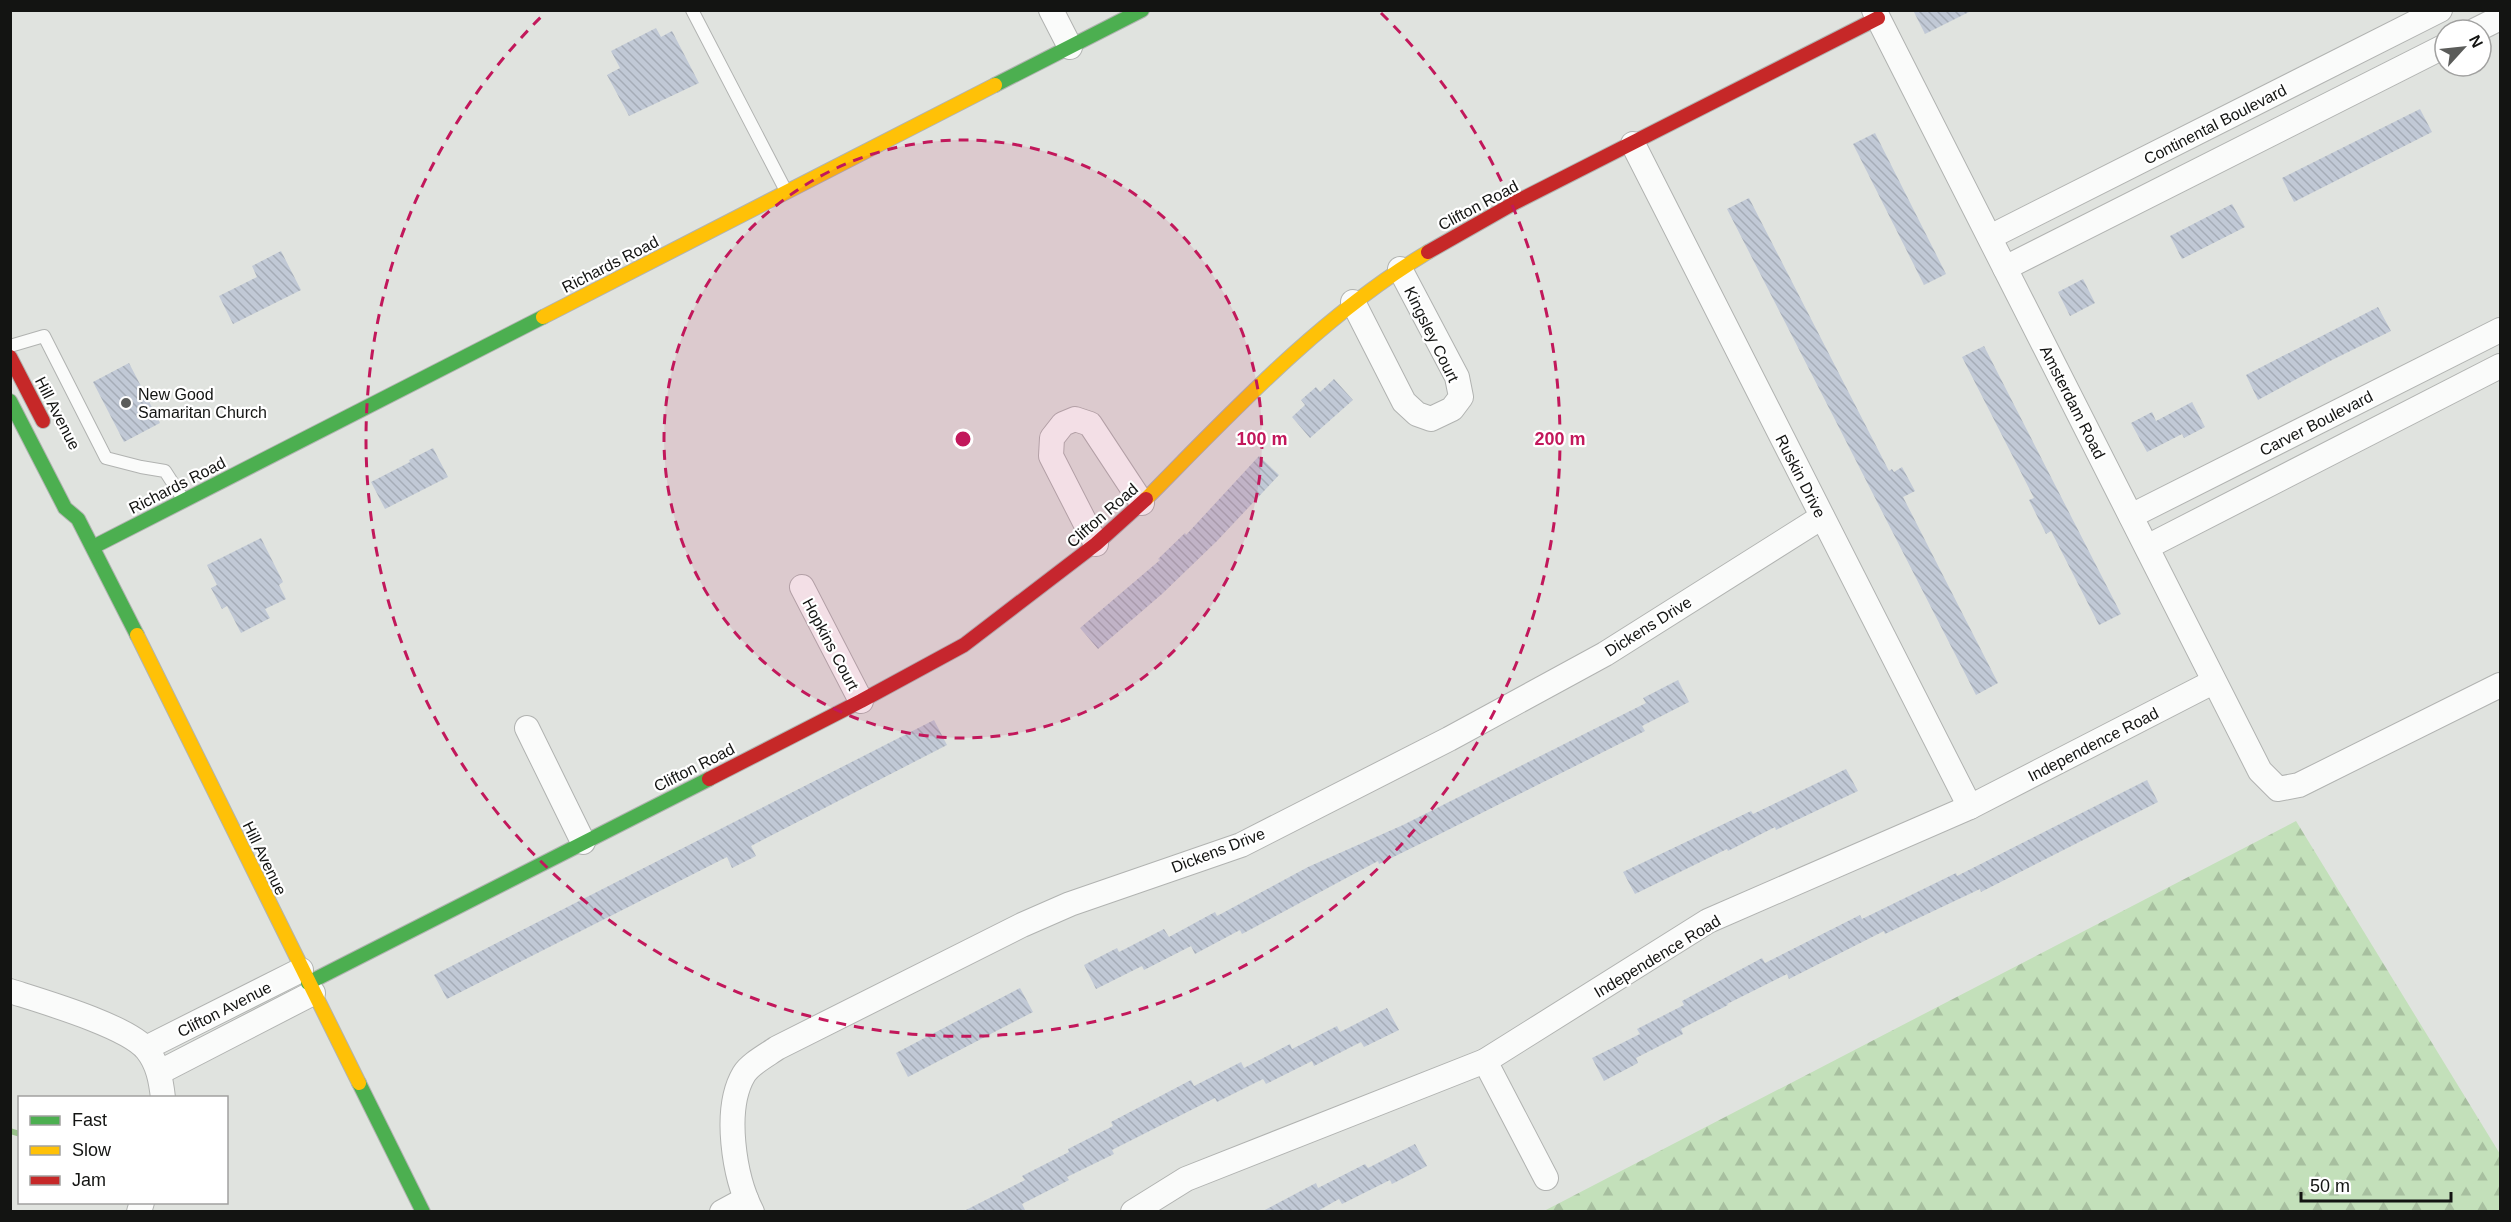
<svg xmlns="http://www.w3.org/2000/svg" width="2511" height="1222" font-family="Helvetica,sans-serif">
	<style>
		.forest { fill: url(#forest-firs) }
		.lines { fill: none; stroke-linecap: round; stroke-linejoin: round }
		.stream { stroke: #9ac38d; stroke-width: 6 }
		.building { fill: url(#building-back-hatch) }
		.lane-casing { stroke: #b1b3b1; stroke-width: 14 }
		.street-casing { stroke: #b1b3b1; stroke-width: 26 }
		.fast-casing { stroke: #b1b3b1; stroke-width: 16 }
		.slow-casing { stroke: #b1b3b1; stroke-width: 16 }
		.jam-casing { stroke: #b1b3b1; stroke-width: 16 }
		.lane { stroke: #fafbfa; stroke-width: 12 }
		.street { stroke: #fafbfa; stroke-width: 24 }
		.fast { stroke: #4caf50; stroke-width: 14 }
		.slow { stroke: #ffc107; stroke-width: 14 }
		.jam { stroke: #c62828; stroke-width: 14 }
		.ring { fill: none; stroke: #c2185b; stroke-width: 3; stroke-dasharray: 10 8 }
		.poi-dot { fill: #5b5c5a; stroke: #fff; stroke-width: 2 }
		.labels { text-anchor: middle; stroke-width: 4.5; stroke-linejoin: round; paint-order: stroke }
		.street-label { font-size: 16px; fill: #131412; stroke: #fff }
		.poi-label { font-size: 16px; fill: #131412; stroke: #fff; text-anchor: start }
		.centre { fill: #c2185b; stroke: #fff; stroke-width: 3 }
		.ring-label { font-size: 18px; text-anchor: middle; font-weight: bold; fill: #c2185b; stroke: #fff; stroke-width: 4.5; stroke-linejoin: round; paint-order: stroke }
	</style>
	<defs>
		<pattern id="forest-firs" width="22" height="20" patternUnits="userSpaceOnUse" patternTransform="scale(1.5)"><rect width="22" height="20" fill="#c3e0ba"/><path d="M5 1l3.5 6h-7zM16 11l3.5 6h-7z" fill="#a7bf9f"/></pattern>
		<pattern id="building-back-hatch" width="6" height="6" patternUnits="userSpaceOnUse" patternTransform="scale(1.5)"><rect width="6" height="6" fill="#c1c9d6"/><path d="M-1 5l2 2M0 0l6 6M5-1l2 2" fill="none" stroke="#a5acb7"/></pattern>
	</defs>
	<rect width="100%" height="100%" fill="#e0e3df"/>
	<path class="forest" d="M2296 821 2500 1154V1211H1544Z"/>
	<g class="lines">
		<path class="stream" d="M10 1131 20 1134"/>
	</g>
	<g class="building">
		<path d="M1913 10H1973L1925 34Z"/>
		<path d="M656 28 661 37 672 31 699 83 629 116 607 75 620 68 611 51Z"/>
		<path d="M2420 109 2432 132 2294 202 2282 178Z"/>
		<path d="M1875 133 1946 274 1924 285 1853 144Z"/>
		<path d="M1749 198 1889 471 1892 469 1894 472 1902 467 1915 491 1903 497 1998 683 1976 695 1727 209Z"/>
		<path d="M2232 204 2245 227 2182 259 2170 236Z"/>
		<path d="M281 251 301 290 233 324 219 296 257 277 252 266Z"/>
		<path d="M2083 279 2095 303 2070 316 2058 292Z"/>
		<path d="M2378 307 2391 331 2332 360 2258 400 2246 375Z"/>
		<path d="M1984 346 2121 614 2099 625 2051 531 2046 534 2029 500 2034 498 1962 357Z"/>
		<path d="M129 363 160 423 124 442 93 382Z"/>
		<path d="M1334 379 1353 400 1310 438 1292 417 1305 405 1301 400 1316 387 1320 392Z"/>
		<path d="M2192 402 2205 427 2184 438 2182 434 2147 452 2131 423 2152 412 2156 421Z"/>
		<path d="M433 448 448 477 385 509 371 482 410 462 409 460Z"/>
		<path d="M1259 456 1279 475 1217 541 1162 594 1098 649 1080 628 1160 560 1158 559 1185 533 1186 535Z"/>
		<path d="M261 538 283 582 279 585 286 599 265 609 270 618 241 633 227 606 222 609 211 588 217 585 207 565Z"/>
		<path d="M1678 680 1689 702 1642 726 1645 731 1426 841 1379 864 1378 861 1242 934 1240 930 1195 954 1191 946 1144 970 1142 966 1096 989 1084 965 1117 948 1119 952 1164 929 1169 937 1215 912 1217 916 1308 867 1403 825 1646 703 1643 698Z"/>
		<path d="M934 720 947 745 751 846 756 856 732 868 727 857 447 999 434 975Z"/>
		<path d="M1846 769 1858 791 1776 830 1775 827 1728 851 1727 849 1635 894 1623 872 1751 811 1753 814Z"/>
		<path d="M2147 780 2158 802 1981 892 1980 889 1885 934 1884 931 1789 979 1787 974 1727 1004 1728 1005 1681 1029 1683 1034 1636 1058 1638 1063 1604 1081 1592 1058 1640 1034 1637 1029 1684 1005 1682 1001 1762 958 1765 963 1860 915 1862 919 1956 873 1957 876Z"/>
		<path d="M1020 988 1033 1012 908 1077 896 1053Z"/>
		<path d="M1387 1008 1399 1030 1364 1047 1361 1042 1314 1066 1312 1061 1266 1084 1263 1079 1217 1102 1215 1098 1112 1150 1114 1154 1067 1177 1069 1180 1022 1204 1026 1212H962L1025 1180 1022 1176 1069 1152 1068 1149 1113 1126 1111 1122 1191 1080 1194 1086 1241 1062 1244 1068 1290 1044 1292 1049 1337 1026 1340 1032Z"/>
		<path d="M1415 1144 1427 1166 1392 1184 1390 1180 1342 1204 1339 1199 1316 1212H1261L1316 1183 1318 1188 1365 1164 1368 1168Z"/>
	</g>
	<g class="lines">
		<g class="lane-casing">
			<g id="lane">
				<path d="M692 10 786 191"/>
				<path d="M10 346 44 336 106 458 141 467 165 471 183 499"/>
			</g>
		</g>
		<g class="street-casing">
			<g id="street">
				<path d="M1051 10 1070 47"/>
				<path d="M1874 10 2260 771 2278 789 2299 785 2500 685"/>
				<path d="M2476 30 2500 18"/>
				<path d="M1633 144 1970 807"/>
				<path d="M1990 237 2440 10"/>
				<path d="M2005 268 2445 46"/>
				<path d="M1353 302 1404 402 1417 414 1431 419 1452 409 1461 397 1457 377 1400 269"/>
				<path d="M2131 516 2500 330"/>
				<path d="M1096 544 1051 456 1052 438 1063 424 1075 419 1090 424 1142 503"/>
				<path d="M2147 547 2500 366"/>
				<path d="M802 587 861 701"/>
				<path d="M527 728 583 842"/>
				<path d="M10 991C41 1001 128 1026 147 1050 158 1064 161 1080 163 1098"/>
				<path d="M146 1048 301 970"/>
				<path d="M1485 1061 1546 1178"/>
				<path d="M160 1072 313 993"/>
				<path d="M139 1212 142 1202"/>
				<path d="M722 1212 746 1199"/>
				<path d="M752 1212C734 1177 723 1109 744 1074 750 1064 767 1055 777 1048L1022 925 1070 904 1241 845 1449 739 1605 654 1822 517"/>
				<path d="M1133 1212 1186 1179 1485 1061 1708 921 1970 807 2213 682"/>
			</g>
		</g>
		<g class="fast-casing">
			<g id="fast">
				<path d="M995 85 1142 10"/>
				<path d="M10 401 65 508 78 519 137 635"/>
				<path d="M93 547 543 317"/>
				<path d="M308 983 709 779"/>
				<path d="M359 1083 423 1212"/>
			</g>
		</g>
		<g class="slow-casing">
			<g id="slow">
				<path d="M543 317 995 85"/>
				<path d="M1146 499C1234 410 1320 317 1428 252"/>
				<path d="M137 635 359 1083"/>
			</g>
		</g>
		<g class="jam-casing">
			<g id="jam">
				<path d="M1428 252 1516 202 1878 18"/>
				<path d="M10 357 43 421"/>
				<path d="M709 779 861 701 964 645 1096 544 1146 499"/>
			</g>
		</g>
		<use href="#lane" class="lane"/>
		<use href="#street" class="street"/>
		<use href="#fast" class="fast"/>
		<use href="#slow" class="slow"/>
		<use href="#jam" class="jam"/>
	</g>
	<circle cx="963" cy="439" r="299" fill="#c2185b" fill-opacity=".12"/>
	<g class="ring">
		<circle cx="963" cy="439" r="299"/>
		<path d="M1381 13A597 597 0 1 1 545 13"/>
	</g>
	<circle class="poi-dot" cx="126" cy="403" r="6"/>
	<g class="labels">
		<g class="street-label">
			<text transform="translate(2215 124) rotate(-27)" y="6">Continental Boulevard</text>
			<text transform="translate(1478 205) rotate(-28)" y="6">Clifton Road</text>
			<text transform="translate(610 264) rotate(-27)" y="6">Richards Road</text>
			<text transform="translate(1432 334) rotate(64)" y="6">Kingsley Court</text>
			<text transform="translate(2073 402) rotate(63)" y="6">Amsterdam Road</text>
			<text transform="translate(58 413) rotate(63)" y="6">Hill Avenue</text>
			<text transform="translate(2316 423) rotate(-27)" y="6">Carver Boulevard</text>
			<text transform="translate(1801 476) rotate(63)" y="6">Ruskin Drive</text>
			<text transform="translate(177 485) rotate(-27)" y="6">Richards Road</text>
			<text transform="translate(1102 515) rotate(-41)" y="6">Clifton Road</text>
			<text transform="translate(1648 626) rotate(-32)" y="6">Dickens Drive</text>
			<text transform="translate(831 644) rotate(62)" y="6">Hopkins Court</text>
			<text transform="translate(2093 744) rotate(-27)" y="6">Independence Road</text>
			<text transform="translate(694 767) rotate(-27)" y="6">Clifton Road</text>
			<text transform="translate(1218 850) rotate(-21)" y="6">Dickens Drive</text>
			<text transform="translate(265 858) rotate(64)" y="6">Hill Avenue</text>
			<text transform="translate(1657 956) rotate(-31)" y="6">Independence Road</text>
			<text transform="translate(224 1009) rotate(-27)" y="6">Clifton Avenue</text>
		</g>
		<g class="poi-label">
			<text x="138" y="400">New Good<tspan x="138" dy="18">Samaritan Church</tspan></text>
		</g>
	</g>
	<circle cx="963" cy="439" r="9" class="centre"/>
	<g class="ring-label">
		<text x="1262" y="445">100 m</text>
		<text x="1560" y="445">200 m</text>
	</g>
	<rect width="2511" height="1222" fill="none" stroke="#131412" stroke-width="24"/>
	<rect x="18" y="1096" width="210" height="108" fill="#ffffff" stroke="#a1a1a0" stroke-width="1.5"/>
	<rect x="30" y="1116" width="30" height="9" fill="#4caf50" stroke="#a1a1a0" stroke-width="1.5"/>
	<text x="72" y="1126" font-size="18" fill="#131412">Fast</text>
	<rect x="30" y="1146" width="30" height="9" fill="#ffc107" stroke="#a1a1a0" stroke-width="1.5"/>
	<text x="72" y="1156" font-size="18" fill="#131412">Slow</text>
	<rect x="30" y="1176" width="30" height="9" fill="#c62828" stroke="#a1a1a0" stroke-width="1.5"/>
	<text x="72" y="1186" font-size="18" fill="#131412">Jam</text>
	<g transform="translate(2463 48) rotate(63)"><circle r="28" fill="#ffffff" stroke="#a1a1a0" stroke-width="1.5"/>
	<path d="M0-4.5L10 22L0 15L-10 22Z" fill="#5b5c5a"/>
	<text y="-9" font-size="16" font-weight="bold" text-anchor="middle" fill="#131412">N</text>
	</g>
	<path d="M2301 1192v9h150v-9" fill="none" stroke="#131412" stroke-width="3"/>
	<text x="2310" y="1192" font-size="18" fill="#131412" stroke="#ffffff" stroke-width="4.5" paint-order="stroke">50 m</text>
</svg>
